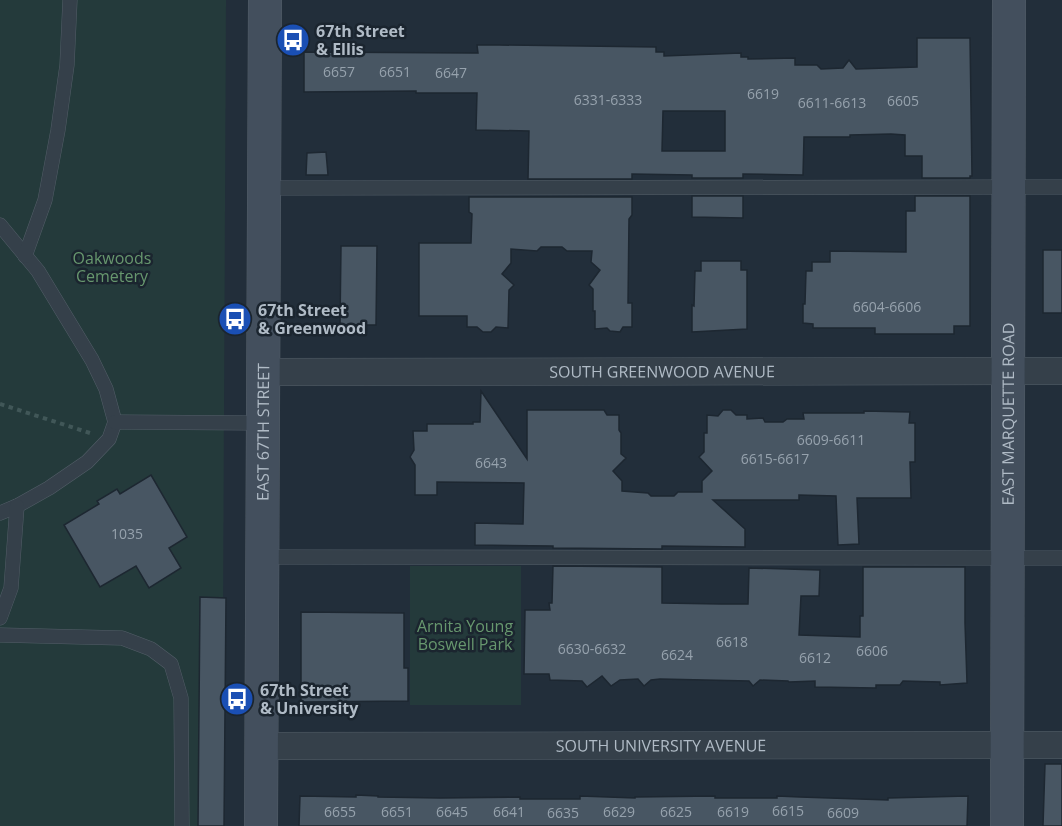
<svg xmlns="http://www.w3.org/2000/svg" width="1062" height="826" font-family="'Open Sans',sans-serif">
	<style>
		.green { fill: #243a3b }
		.building { fill: #485663; stroke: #1d2731; stroke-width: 1.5; fill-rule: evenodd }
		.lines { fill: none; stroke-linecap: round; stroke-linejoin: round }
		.lane-casing { stroke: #535e68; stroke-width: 15 }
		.street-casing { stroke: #535e68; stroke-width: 28 }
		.secondary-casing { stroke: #535e68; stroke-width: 34 }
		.path { stroke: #415758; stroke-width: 4; stroke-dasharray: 4.5 4.5; stroke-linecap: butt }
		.lane { stroke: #35404a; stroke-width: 14 }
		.street { stroke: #35404a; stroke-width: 27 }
		.secondary { stroke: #434f5d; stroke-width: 33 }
		.labels { text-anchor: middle; stroke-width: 5; stroke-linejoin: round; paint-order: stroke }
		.number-label { font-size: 14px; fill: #96a2ad }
		.poi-label { font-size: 16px; font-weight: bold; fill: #b0bbc6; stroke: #1b252f; text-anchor: start }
		.park-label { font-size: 16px; fill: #67976e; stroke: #1b252f }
		.street-label { font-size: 16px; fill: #b0bbc6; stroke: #1b252f }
	</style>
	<rect width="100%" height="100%" fill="#222e3a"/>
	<g class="green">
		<path d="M0 0H226L222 826H0Z"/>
		<rect x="410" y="566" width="111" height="139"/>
	</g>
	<g class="building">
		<path d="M917 38H970L972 176H970V178H922V156H905V135L891 134 850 135V137H804L803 175 743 174V178H692V175L632 174V179H528L529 131 476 130 477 93H416V91L304 92V52L472 53H478L477 45H499L656 47V52H664V56L741 53V57H748V59L795 58V65H817L821 69 843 68 849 60 856 69 917 67ZM663 111H725V151H662Z"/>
		<path d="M326 152 328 175H306L307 153Z"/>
		<path d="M692 196H743V218L692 217Z"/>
		<path d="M915 196H970V326H954V334H875V328H813V324L803 323V304H805L806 271H812V262H830V251L906 252V211H915Z"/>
		<path d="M469 197H632V215L629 219 628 303H632V327H623L620 332 610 331 607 328 595 329V311H593V289L589 285 600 270 591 262 592 251H567L562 247H541L537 251 511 249V263L502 274 514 285 509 290 508 328 496 327 491 332H483L477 327H467V316H419V243H471L472 214 469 212Z"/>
		<path d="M341 246H377L376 325H340Z"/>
		<rect x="1043" y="250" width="19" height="63"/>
		<path d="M701 261H741V270H747V329L692 332V305L694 306 695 271H701Z"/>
		<path d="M481 391 527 459V410H604L607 415H619V430L621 433V454L626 458 613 471 622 481V491L648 493 651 496H674L678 492H702V481L712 471 699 457 704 452V433H707V415L718 416 723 410H731L736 415H747V419L763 418 765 422H783L787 419H804L803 413H864V411L910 412 909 423H915V462H910L911 498H857L859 544 838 545 836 496 799 495V500H713L745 529V547L662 546V549L553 548V546L475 545V523L523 524 524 483 437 482V495H415V465L410 457 414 450 413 431H427V424H473V422H480Z"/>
		<path d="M151 475 187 537 169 548 181 568 149 588 136 566 100 587 64 525 99 504 97 501 117 489 120 494Z"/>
		<path d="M553 566 662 567V603L721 604H748L749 568 820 570 819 596H801L799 635 860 637V616H863V567H965V623L967 683 940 685V682L903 681 900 685H876V688L815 687V681L789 682 788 681 760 680 753 686 749 681 660 679 651 680 644 686 638 679 620 680 611 686 602 676 587 687 582 681 550 680 549 674H524L525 610H550L549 603H552Z"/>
		<path d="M200 597 226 598 224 826H198Z"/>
		<path d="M301 612 404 613V668H408V701L301 702Z"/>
		<path d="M1045 764H1062V826H1043Z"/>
		<path d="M356 795 378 796V797L440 798 520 797V799H580V796L635 798V797L715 796V798H777V796L800 797 888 800V798L968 796 967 826H299L300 796 356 797Z"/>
	</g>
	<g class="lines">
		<g class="lane-casing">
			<g id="lane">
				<path d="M264 188 1062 187"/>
				<path d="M0 225 38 271 92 360 106 389 115 422 109 439 87 462 49 488 17 506 0 513"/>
				<path d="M25 256 45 200 58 130 67 65 70 0"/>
				<path d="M115 422 263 423"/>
				<path d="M262 557 1062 558"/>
				<path d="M0 618 11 588 17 506"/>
				<path d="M0 635 122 638 151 649 171 664 181 698 182 826"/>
			</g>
		</g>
		<g class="street-casing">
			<g id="street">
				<path id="s1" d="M263 372 1062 371"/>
				<path id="s2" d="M261 746 1062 745"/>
			</g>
		</g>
		<g class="secondary-casing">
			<g id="secondary">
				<path id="s3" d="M261 826 265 0"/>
				<path id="s4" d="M1007 826 1009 0"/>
			</g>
		</g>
		<path class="path" d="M0 404 90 433"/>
		<use href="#lane" class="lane"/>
		<use href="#street" class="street"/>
		<use href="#secondary" class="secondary"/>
	</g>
	<defs>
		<g id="bus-disc" transform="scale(1.725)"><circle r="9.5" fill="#1a4fb4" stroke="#1b252f"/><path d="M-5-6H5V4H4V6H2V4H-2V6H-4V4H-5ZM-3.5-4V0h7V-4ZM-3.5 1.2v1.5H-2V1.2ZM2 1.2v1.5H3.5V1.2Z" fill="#fff"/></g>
	</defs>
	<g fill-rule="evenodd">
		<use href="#bus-disc" x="293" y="40"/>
		<use href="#bus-disc" x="235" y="319"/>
		<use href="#bus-disc" x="237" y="699"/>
	</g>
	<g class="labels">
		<g class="number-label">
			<text x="339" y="77">6657</text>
			<text x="395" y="77">6651</text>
			<text x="451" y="78">6647</text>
			<text x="763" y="99">6619</text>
			<text x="608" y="105">6331-6333</text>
			<text x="903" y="106">6605</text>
			<text x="832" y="108">6611-6613</text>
			<text x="887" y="312">6604-6606</text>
			<text x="831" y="445">6609-6611</text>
			<text x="775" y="464">6615-6617</text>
			<text x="491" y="468">6643</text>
			<text x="127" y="539">1035</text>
			<text x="732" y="647">6618</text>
			<text x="592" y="654">6630-6632</text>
			<text x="872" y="656">6606</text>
			<text x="677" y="660">6624</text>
			<text x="815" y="663">6612</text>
			<text x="788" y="816">6615</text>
			<text x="340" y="817">6655</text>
			<text x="397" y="817">6651</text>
			<text x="452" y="817">6645</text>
			<text x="509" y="817">6641</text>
			<text x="619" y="817">6629</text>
			<text x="676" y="817">6625</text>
			<text x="733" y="817">6619</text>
			<text x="563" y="818">6635</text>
			<text x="843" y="818">6609</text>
		</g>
		<g class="poi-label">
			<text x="316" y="37">67th Street<tspan x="316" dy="18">&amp; Ellis</tspan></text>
			<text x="258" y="316">67th Street<tspan x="258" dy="18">&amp; Greenwood</tspan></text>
			<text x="260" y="696">67th Street<tspan x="260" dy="18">&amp; University</tspan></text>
		</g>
		<g class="park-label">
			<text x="112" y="264">Oakwoods<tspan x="112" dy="18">Cemetery</tspan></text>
			<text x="465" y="632">Arnita Young<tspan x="465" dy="18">Boswell Park</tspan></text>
		</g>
		<g class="street-label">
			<text dy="6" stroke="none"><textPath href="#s1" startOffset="399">SOUTH GREENWOOD AVENUE</textPath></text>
			<text dy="6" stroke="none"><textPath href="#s4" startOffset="412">EAST MARQUETTE ROAD</textPath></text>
			<text dy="6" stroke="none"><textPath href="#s3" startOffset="394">EAST 67TH STREET</textPath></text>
			<text dy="6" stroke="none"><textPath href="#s2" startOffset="400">SOUTH UNIVERSITY AVENUE</textPath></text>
		</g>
	</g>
</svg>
